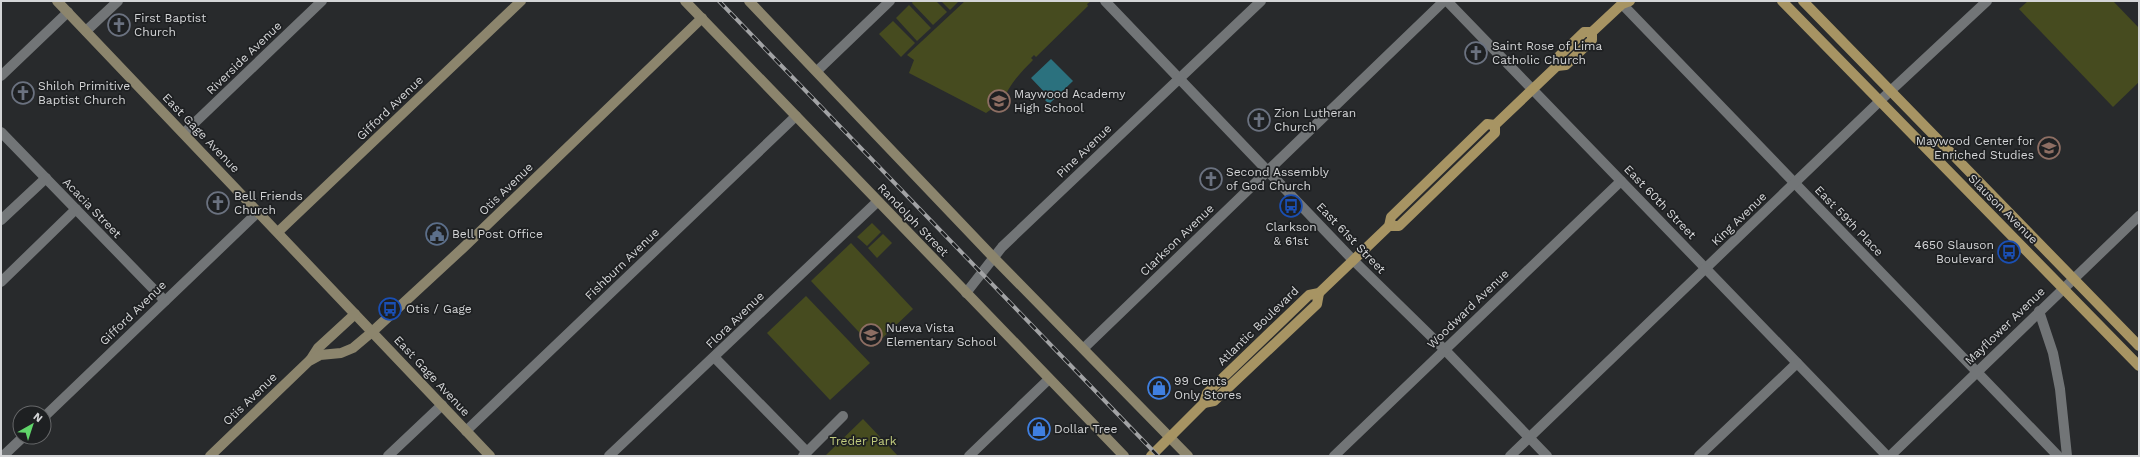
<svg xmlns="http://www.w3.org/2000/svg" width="2140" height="457" font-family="'Work Sans',sans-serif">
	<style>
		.green { fill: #464b1f }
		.water { fill: #2b717e }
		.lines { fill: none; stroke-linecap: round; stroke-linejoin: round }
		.street { stroke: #727577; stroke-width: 10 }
		.secondary { stroke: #8c856d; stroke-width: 10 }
		.primary { stroke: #a79463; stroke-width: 10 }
		.rail-casing { stroke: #a2a3a5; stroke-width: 4 }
		.rail { stroke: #1e2022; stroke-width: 2.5; stroke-dasharray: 8; stroke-linecap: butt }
		.labels { text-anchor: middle; stroke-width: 3.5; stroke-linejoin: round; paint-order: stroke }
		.poi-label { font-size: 12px; fill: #d4d5d7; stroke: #1e2022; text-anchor: start }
		.street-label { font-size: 12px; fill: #d4d5d7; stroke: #1e2022 }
		.park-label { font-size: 12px; fill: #c2cc7e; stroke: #1e2022 }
	</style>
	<rect width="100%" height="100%" fill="#282a2c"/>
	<g class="green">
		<path d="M913 1H936L947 12 933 25 912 3Z"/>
		<path d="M941 1H959L950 10Z"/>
		<path d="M965 1H1090V2L1087 4 1088 6 1036 57 1034 55 1031 58 1033 60C1019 74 1008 86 1001 106L993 108 986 113 909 73 914 60 907 55Z"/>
		<path d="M2028 1H2113L2139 28V82L2113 107 2019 9Z"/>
		<path d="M909 5 931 28 917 41 896 18Z"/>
		<path d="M893 21 915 43 901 57 879 34Z"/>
		<path d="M872 223 881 232 867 246 857 237Z"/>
		<path d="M883 234 892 243 877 258 868 248Z"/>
		<path d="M851 243 913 309 873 347 811 281Z"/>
		<path d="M806 296 870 363 830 400 767 333Z"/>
		<path d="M863 419 898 456H825Z"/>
	</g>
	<path class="water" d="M1051 59 1073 81 1049 104 1045 100 1049 97 1031 78Z"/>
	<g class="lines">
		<g class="street">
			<path d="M1105 1 1353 260 1445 350 1547 456"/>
			<path d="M1447 1 1887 456"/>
			<path d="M1622 4 2058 456"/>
			<path d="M86 31 118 1"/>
			<path d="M817 71 890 1"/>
			<path d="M1 76 68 12"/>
			<path d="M1 132 165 301"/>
			<path d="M184 133 322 1"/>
			<path d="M1 220 46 178"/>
			<path d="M1 282 76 209"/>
			<path d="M966 293 1002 247 1261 1"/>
			<path d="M2039 311 2053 353 2060 389 2067 456"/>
			<path d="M1084 348 1444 1"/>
			<path d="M715 358 807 452"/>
			<path d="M44 417 258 212"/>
			<path d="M466 431 796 116"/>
			<path d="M3 456 23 437"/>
			<path d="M388 456 442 405"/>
			<path d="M609 456 877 202"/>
			<path d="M803 456 843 416"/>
			<path d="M969 456 1049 379"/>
			<path d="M1334 456 1621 181"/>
			<path d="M1510 456 1884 97 1987 1"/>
			<path d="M1699 456 1797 363"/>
			<path d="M1890 456 2139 216"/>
		</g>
		<g class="secondary">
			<path d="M57 1 490 456"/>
			<path d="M685 1 1124 456"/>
			<path d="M749 1 993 257 1188 456"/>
			<path d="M278 232 521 1"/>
			<path d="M311 359 318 348 355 314"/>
			<path d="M210 456 309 361 320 355 341 353 353 348 372 332 463 248 702 18"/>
		</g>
		<g class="primary">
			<path d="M1782 1 2139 366"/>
			<path d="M1803 1 2139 346"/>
			<path d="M1557 66 1566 65 1592 40V32"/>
			<path d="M1389 226H1399L1495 133V125L1557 66 1558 57 1584 32H1592L1622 4 1630 1"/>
			<path d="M1204 403 1214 401 1317 304 1319 293"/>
			<path d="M1151 456 1204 403 1207 393 1309 295 1319 293 1389 226 1391 217 1487 124 1495 125"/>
		</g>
		<g class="rail-casing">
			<path id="rail" d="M719 1 1158 456"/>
		</g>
		<use href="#rail" class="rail"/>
	</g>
	<defs>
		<g id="church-ring" transform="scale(1.15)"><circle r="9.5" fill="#1e2022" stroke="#6b7280" stroke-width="1.5"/><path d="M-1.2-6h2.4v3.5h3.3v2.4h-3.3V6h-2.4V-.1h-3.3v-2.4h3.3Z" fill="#6b7280"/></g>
		<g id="school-ring" transform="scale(1.15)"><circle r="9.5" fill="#1e2022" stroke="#8d6e63" stroke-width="1.5"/><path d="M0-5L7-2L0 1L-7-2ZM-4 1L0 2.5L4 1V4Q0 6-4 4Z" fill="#8d6e63"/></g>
		<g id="bus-ring" transform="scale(1.15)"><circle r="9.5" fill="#1e2022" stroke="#1a4fb4" stroke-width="1.5"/><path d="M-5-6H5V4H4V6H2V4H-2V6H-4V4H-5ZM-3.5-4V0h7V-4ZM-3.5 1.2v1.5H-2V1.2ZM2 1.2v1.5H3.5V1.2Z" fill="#1a4fb4"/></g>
		<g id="civic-ring" transform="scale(1.15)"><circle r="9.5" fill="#1e2022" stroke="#5c6f8a" stroke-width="1.5"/><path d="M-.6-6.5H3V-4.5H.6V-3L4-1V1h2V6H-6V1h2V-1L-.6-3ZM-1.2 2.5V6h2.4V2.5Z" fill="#5c6f8a"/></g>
		<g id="shop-ring" transform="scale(1.15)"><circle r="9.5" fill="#1e2022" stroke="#3f7fe0" stroke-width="1.5"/><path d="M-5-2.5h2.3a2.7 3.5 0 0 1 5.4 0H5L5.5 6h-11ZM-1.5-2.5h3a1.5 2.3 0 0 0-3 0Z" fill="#3f7fe0"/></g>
	</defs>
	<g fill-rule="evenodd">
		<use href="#church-ring" x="119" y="25"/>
		<use href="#church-ring" x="1476" y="53"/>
		<use href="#church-ring" x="23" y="93"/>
		<use href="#school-ring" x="999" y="101"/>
		<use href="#church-ring" x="1259" y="120"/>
		<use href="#school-ring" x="2049" y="148"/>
		<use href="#church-ring" x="1211" y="179"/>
		<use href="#church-ring" x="218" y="203"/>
		<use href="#bus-ring" x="1291" y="206"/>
		<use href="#civic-ring" x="437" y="234"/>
		<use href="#bus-ring" x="2009" y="252"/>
		<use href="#bus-ring" x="390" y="309"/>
		<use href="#school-ring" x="871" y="335"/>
		<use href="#shop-ring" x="1159" y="388"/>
		<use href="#shop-ring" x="1039" y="429"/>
	</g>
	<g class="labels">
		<g class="poi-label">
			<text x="134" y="22">First Baptist<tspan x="134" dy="14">Church</tspan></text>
			<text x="1492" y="50">Saint Rose of Lima<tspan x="1492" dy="14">Catholic Church</tspan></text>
			<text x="38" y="90">Shiloh Primitive<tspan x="38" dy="14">Baptist Church</tspan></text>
			<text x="1014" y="98">Maywood Academy<tspan x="1014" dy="14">High School</tspan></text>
			<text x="1274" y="117">Zion Lutheran<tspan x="1274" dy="14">Church</tspan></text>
			<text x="2034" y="145" text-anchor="end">Maywood Center for<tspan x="2034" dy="14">Enriched Studies</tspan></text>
			<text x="1226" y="176">Second Assembly<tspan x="1226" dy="14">of God Church</tspan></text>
			<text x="234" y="200">Bell Friends<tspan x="234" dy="14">Church</tspan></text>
			<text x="1291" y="231" text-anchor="middle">Clarkson<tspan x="1291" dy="14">&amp; 61st</tspan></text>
			<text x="452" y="238">Bell Post Office</text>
			<text x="1994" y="249" text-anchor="end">4650 Slauson<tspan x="1994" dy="14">Boulevard</tspan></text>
			<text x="406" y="313">Otis / Gage</text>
			<text x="886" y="332">Nueva Vista<tspan x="886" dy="14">Elementary School</tspan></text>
			<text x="1174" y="385">99 Cents<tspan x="1174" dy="14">Only Stores</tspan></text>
			<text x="1054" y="433">Dollar Tree</text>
		</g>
		<g class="street-label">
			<text transform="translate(244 58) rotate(-44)" y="4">Riverside Avenue</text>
			<text transform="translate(390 108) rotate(-44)" y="4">Gifford Avenue</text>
			<text transform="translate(201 133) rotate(46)" y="4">East Gage Avenue</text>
			<text transform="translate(1084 151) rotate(-44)" y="4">Pine Avenue</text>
			<text transform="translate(506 189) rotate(-44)" y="4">Otis Avenue</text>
			<text transform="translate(1660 202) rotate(46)" y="4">East 60th Street</text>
			<text transform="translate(92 208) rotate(46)" y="4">Acacia Street</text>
			<text transform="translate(2003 209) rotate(45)" y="4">Slauson Avenue</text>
			<text transform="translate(1739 219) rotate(-44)" y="4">King Avenue</text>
			<text transform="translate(913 220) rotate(46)" y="4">Randolph Street</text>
			<text transform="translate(1849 221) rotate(46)" y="4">East 59th Place</text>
			<text transform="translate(1351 238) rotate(46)" y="4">East 61st Street</text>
			<text transform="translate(1177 240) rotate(-44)" y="4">Clarkson Avenue</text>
			<text transform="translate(622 264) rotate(-44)" y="4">Fishburn Avenue</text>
			<text transform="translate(1468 309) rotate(-44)" y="4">Woodward Avenue</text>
			<text transform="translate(133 313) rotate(-44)" y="4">Gifford Avenue</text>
			<text transform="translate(735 320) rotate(-44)" y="4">Flora Avenue</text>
			<text transform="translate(1258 326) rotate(-44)" y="4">Atlantic Boulevard</text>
			<text transform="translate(2005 326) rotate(-44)" y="4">Mayflower Avenue</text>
			<text transform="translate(432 376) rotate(47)" y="4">East Gage Avenue</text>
			<text transform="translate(250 399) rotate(-44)" y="4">Otis Avenue</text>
		</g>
		<g class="park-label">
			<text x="863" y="445">Treder Park</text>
		</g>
	</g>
	<rect width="2140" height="457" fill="none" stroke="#d4d5d7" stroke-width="4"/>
	<g transform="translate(32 425) rotate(39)"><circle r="19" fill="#1e2022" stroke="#67686a"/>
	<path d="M0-3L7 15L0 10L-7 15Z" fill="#60d56a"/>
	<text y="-6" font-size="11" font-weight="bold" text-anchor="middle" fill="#d4d5d7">N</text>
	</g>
</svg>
